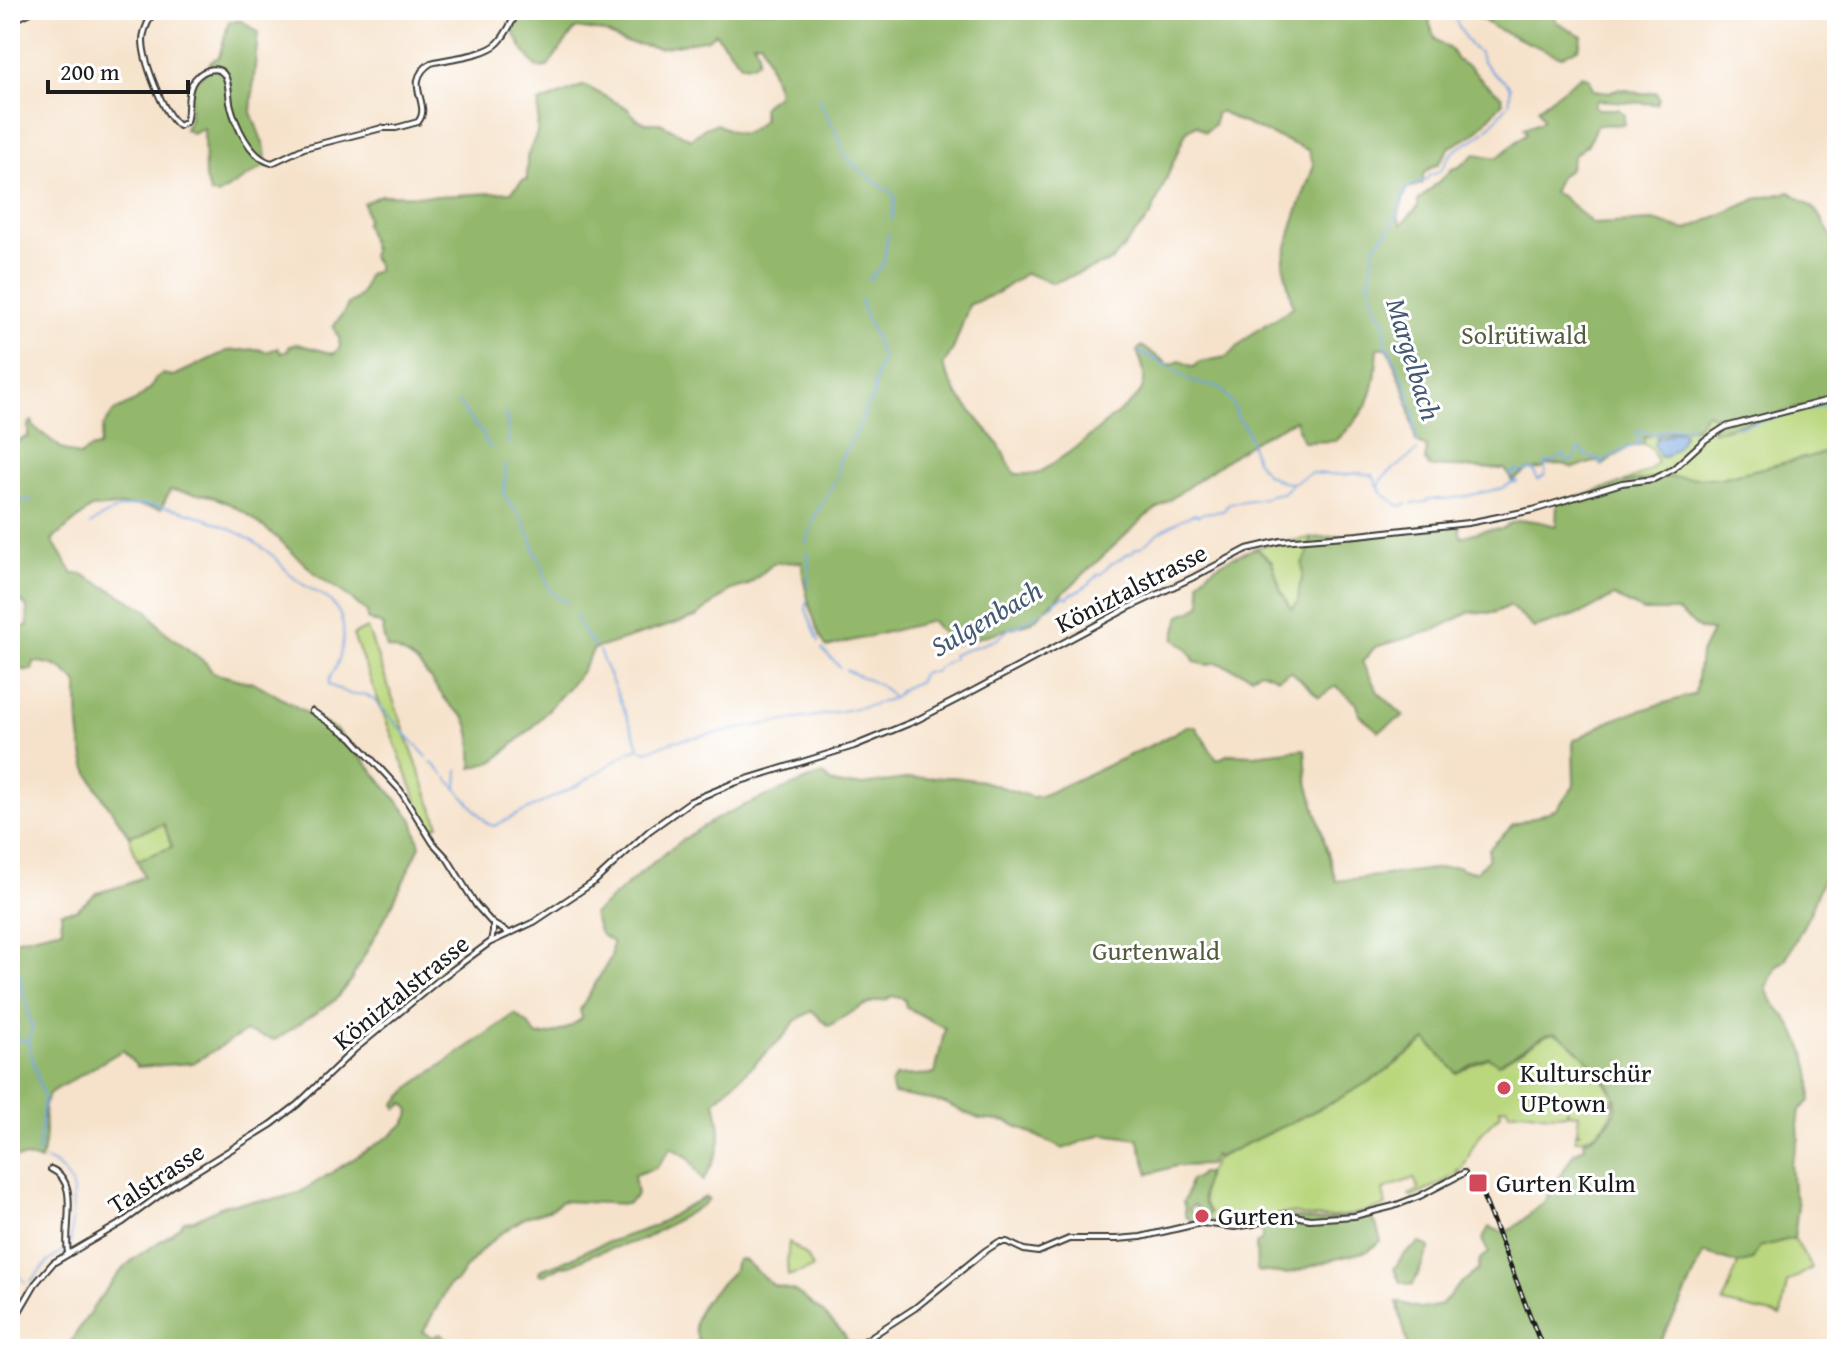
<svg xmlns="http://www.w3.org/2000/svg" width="1847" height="1359" font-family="'Gentium Book Plus',serif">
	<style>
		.green { fill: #bad77d; stroke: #6b7a4c; stroke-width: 2; fill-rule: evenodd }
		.forest { fill: #93b86c; stroke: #586a44; stroke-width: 2; fill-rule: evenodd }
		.water { fill: #75a4de; stroke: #48607d; stroke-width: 2 }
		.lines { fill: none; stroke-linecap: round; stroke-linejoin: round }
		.stream { stroke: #75a4de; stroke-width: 2 }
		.minor-casing { stroke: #3d3a36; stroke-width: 8 }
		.minor { stroke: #fff; stroke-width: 4 }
		.rail-casing { stroke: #1c1c1c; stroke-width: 5 }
		.rail { stroke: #fff; stroke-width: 2; stroke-dasharray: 6; stroke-linecap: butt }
		.poi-dot { fill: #d1495b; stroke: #fff; stroke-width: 3 }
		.labels { text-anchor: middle; stroke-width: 6; stroke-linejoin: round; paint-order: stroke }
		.park-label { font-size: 26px; fill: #535d3e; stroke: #fff }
		.street-label { font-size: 26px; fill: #1c1c1c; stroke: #fff }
		.poi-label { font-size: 26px; fill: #1c1c1c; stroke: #fff; text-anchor: start }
		.water-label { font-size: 28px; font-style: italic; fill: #445973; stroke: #fff }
	</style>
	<rect width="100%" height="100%" fill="#fff"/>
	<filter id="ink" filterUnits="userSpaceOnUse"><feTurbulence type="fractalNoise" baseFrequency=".0125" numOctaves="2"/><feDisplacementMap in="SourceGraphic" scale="16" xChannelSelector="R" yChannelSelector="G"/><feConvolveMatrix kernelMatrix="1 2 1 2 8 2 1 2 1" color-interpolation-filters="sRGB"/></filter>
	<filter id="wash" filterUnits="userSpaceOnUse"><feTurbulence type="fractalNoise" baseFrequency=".006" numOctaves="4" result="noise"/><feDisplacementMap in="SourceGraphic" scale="32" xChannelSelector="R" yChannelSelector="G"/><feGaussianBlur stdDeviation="1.8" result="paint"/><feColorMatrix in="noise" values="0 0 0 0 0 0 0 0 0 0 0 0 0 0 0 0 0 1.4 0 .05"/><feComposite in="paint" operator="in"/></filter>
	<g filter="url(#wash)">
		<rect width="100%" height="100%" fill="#f6e2ca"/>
		<g class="green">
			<path d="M1837 397V450L1721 478 1622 483C1635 476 1650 475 1657 461L1651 448 1644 444 1643 437 1674 430 1696 427 1706 413 1716 417 1714 431ZM1677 431 1683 432 1684 436 1666 457H1660L1654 445 1657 437 1665 436Z"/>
			<path d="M1312 538 1307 555 1302 564 1303 574 1299 590 1298 603 1292 609 1281 591 1272 562 1256 548 1268 544Z"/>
			<path d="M367 628 439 825 428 829 353 635Z"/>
			<path d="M164 824 172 848 137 860 129 836Z"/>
			<path d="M1550 1033C1571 1034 1603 1078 1614 1095L1610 1105 1614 1098C1615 1120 1596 1138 1575 1140L1576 1133H1581L1577 1131 1579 1114 1568 1113V1108L1566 1114C1542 1119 1528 1107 1509 1113L1507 1107 1500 1108 1501 1114C1490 1123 1480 1133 1473 1146 1469 1154 1467 1164 1461 1170H1457L1460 1173 1412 1198 1409 1195 1419 1190 1414 1178 1383 1190 1386 1206C1364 1213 1337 1219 1313 1217 1305 1217 1297 1213 1288 1213 1266 1215 1225 1240 1207 1216L1210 1213C1197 1193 1204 1176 1217 1158L1333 1102 1384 1073 1427 1040 1457 1073 1488 1057 1518 1053Z"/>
			<path d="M1794 1238 1812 1268 1787 1283 1781 1316 1723 1303 1738 1264 1752 1260 1759 1247Z"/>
			<path d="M789 1242 807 1256 813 1268 788 1276 787 1262Z"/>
		</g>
		<g class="forest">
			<path d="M523 10H1439L1429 21 1435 39 1451 50 1457 60 1471 68 1483 82 1501 95 1503 102 1474 134 1450 147 1437 165 1433 166 1423 174V183L1407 189 1398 215 1401 225 1418 207V201L1452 169 1459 167 1475 154 1497 158 1527 133 1524 128 1540 122 1543 119 1538 108 1582 75 1590 79 1593 90 1609 92 1617 89 1627 90 1640 94 1656 92 1659 98 1657 104 1597 100 1594 106 1598 109H1618L1624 114V124C1614 126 1606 123 1596 126L1588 144 1574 155 1569 170 1560 176 1553 193 1560 195 1593 224 1653 221 1686 230 1756 199 1790 192 1815 209 1832 237 1837 252V397L1713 432 1715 417 1706 413 1696 427 1674 430 1644 437V444L1629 447 1602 466 1598 461 1573 468 1564 464 1547 465 1542 469 1528 470 1512 481 1505 469C1486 469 1467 467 1449 467 1441 466 1436 469 1428 466L1429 463 1425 462 1427 447 1416 442 1407 397 1390 353 1387 348H1378C1375 395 1371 408 1336 441L1303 442 1295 420 1255 440 1145 517 1032 622 952 645 932 621 827 647C815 632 802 581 802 562L774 563 748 585 731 590 696 617 594 649 580 674 533 727 494 761 472 768C473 754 472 730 465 718 462 713 454 710 451 706 429 682 422 655 387 648L383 635 384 626 367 619V612L345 594 319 577 276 537 248 515 230 504 211 496 170 490 161 509 133 505 91 508 52 540 73 574H82L147 610 163 630 206 663 213 673 257 684 336 730 373 771 413 820 420 846 393 903 351 980 335 1000 275 1040 245 1032 193 1063 137 1067 123 1050 50 1093 44 1105 45 1137 41 1161C31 1156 21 1157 10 1158V941L62 929 61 912 76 910 97 893 128 884 144 876 137 860 172 847 164 824 129 836C116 816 94 788 86 766 78 739 78 711 78 684 63 668 56 663 34 662L32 670H10V630L28 626 27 607 22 602 10 597V450C14 442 19 439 28 437V425L32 421 34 427 64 450 80 456 89 449 99 447 103 427 114 411 135 401 151 388 156 378 162 374 174 376 227 351 258 349 266 352 278 348 281 353 288 351 289 346 297 344 334 354 340 347 339 338 333 327C338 319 345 313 348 304 366 294 362 290 368 274L377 271V265L371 256 373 250 365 222 367 219 364 203 381 195 438 196 511 192 523 180H527V157L537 133 539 103 584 85 627 108 637 119 646 123H660L691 139 705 128 716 124C743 136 742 139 764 119L762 109 765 104 777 95V88L761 41 753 42 758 51V60L752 65 741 64 715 33 708 39 659 48 624 42 603 32 576 28 547 67 537 68 524 51 510 26ZM1221 111 1234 119 1308 150 1314 165 1293 224 1283 263 1293 307 1253 333 1226 357 1200 362 1194 367 1180 361 1170 365 1142 346 1137 351C1144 367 1149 382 1137 397L1077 447 1037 474H1015L997 442 956 393 943 366 954 347 969 305 997 293 1026 273 1053 283 1112 261 1151 215 1186 132 1196 125 1205 132 1214 125 1216 114Z"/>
			<path d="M1460 10H1551L1557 22 1582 36 1579 47 1561 57 1495 28 1480 18Z"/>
			<path d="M229 21H242L258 32 251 112 265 149 266 165 218 195 211 194 205 179 204 128 192 133 185 129 190 119V93L195 80 205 73 211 61 219 57Z"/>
			<path d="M1837 450V858L1822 882 1810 913 1785 960 1777 966 1766 988C1771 1003 1778 1007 1787 1019 1804 1044 1815 1072 1810 1101L1800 1110 1798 1126 1799 1139 1791 1162 1793 1189 1798 1205 1794 1238 1759 1247 1752 1260 1738 1264 1704 1253 1684 1297 1656 1349H1409L1397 1302 1422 1309 1441 1305 1460 1284 1478 1270 1480 1259 1489 1253 1482 1240 1489 1227 1502 1232 1512 1229 1544 1202 1574 1153 1585 1147 1584 1141C1598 1135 1621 1116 1615 1098 1608 1077 1573 1043 1555 1033L1546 1035 1498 1064 1488 1057 1457 1073 1426 1040 1384 1073 1333 1102 1217 1158 1215 1155 1209 1165 1176 1166 1149 1174 1138 1139 1103 1134 1063 1149 1008 1122 979 1119 942 1102 894 1094 891 1083 896 1076 935 1074 945 1028 906 1007 904 999 892 996 886 1000C867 1000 846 1016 829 1026L812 1011 795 1021 786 1034 715 1101C723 1139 723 1147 703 1181L688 1157 671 1148 656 1168 634 1175 637 1195 627 1204 562 1201 549 1210 526 1217 500 1234 482 1250 465 1269 457 1281 449 1285 423 1332 432 1337 441 1334 452 1345 461 1349H66C82 1324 108 1283 129 1263 144 1248 173 1238 184 1221L194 1220 226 1204 277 1199 299 1193 388 1137 405 1123 409 1116 410 1110 404 1103 397 1109 395 1104 413 1085 515 1014 528 1024 537 1036C553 1036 570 1028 582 1018L580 1010 611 957 612 942 600 934 593 914C628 885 661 853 699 829 736 806 781 791 823 774L830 782 842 785H862L912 778 954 777 982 781 1032 797 1041 796 1156 743 1187 726H1195L1217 760 1229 754 1254 755 1305 749 1307 779 1336 881 1458 866 1462 869 1475 872 1488 860 1489 849 1513 825 1557 809 1574 786 1573 741 1604 724 1625 715 1695 694 1700 655 1712 631 1701 630 1677 611H1643L1614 596 1585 612 1534 628 1510 606 1493 613 1470 612 1435 630 1375 647 1362 662 1378 692 1404 716 1378 731 1359 714 1357 704 1336 686 1319 697 1291 671 1278 678 1261 671 1251 676 1216 662 1207 665 1195 662 1187 648 1174 639 1180 615 1192 611 1202 604 1199 581C1213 563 1236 556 1256 548L1272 562 1281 591 1292 609 1298 603 1299 590 1303 574 1302 564 1307 555 1312 538 1394 532 1436 524H1459L1461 537 1484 530 1502 529C1517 515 1538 521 1556 526L1557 504 1622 483 1666 477 1721 478Z"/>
			<path d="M1201 1173H1207C1203 1191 1199 1196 1210 1214L1205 1216 1194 1205 1189 1209 1197 1220 1192 1222 1185 1215V1208L1183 1202 1186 1197 1190 1180 1196 1178Z"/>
			<path d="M706 1197 709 1199 704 1204 644 1239 593 1254 571 1265 561 1266 544 1275 539 1274 540 1270 572 1258 591 1248 655 1226 685 1207Z"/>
			<path d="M1367 1215 1376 1224 1381 1241 1367 1251 1332 1260 1287 1274 1257 1271 1256 1244 1262 1240V1232L1257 1225 1285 1216 1319 1221Z"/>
			<path d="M1420 1243 1430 1247 1413 1285 1400 1282 1394 1269 1403 1255Z"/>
			<path d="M739 1259 745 1261 773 1285 795 1291 823 1313 843 1333 852 1349H701C699 1341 694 1331 695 1323 698 1302 721 1284 734 1270L735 1263Z"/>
		</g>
		<path class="water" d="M1677 431 1684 433C1683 443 1670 458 1660 457L1654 445 1657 437H1662Z"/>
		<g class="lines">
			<g class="stream">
				<path d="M1449 10C1460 23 1464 45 1480 53L1482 61C1486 64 1488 68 1491 71 1504 86 1514 78 1509 103"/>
				<path d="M818 97 841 142 843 153 859 170 893 194 895 199 892 220"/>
				<path d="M868 280 883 265 888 234"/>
				<path d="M1139 352 1169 366"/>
				<path d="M1170 367 1189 381 1220 387 1234 406 1238 419 1244 425 1248 435 1256 460 1266 474 1282 482 1292 483"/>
				<path d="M458 402 471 421 484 435 486 443 492 447"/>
				<path d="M504 413 507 421 509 445"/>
				<path d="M1736 427 1837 403"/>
				<path d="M1418 443 1414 428V412L1409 402V393L1390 350 1385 344V324L1372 298 1371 284 1369 283 1375 245 1391 227 1397 216 1405 190 1413 185 1426 180 1430 175C1444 173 1443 162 1452 153 1460 146 1471 142 1480 135 1491 127 1498 116 1507 106"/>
				<path d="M506 465 504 495C509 504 518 511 523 521 529 532 533 545 537 556 541 565 541 557 543 567 548 587 546 591 567 602"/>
				<path d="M1379 488 1382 478 1417 451"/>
				<path d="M10 503 23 500 33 501"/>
				<path d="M1412 504 1426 502 1429 499H1446L1467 496 1503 488 1511 483 1517 482 1510 473 1512 471 1522 472 1533 469 1538 480 1545 475V463L1552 462 1563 455 1567 461H1572L1580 449 1588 457 1598 458 1601 464 1603 465 1605 459C1617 457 1625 446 1639 444L1640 438 1637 435 1638 431H1644L1651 435 1669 429 1689 427 1692 430"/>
				<path d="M90 525C102 516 114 509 129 506 171 500 240 528 272 555 281 563 288 574 298 581 315 594 329 593 340 615 347 631 342 654 335 669 331 675 329 677 329 685L352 695 364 694 374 700 427 757"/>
				<path d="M806 543C807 534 813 528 814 518L839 473 838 464 861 423 865 409 872 400 878 367 882 360C879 351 877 341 873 332 867 320 863 314 861 300"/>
				<path d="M807 588 809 574 808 552"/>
				<path d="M807 601 806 610 819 642"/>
				<path d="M575 615C580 621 580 627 584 633 588 638 591 641 594 646"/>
				<path d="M822 649 840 667"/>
				<path d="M599 651 638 743 639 748"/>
				<path d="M846 670C861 678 882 682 892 697"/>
				<path d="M431 762 444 775"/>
				<path d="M458 770 457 789 488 824 494 826 580 784 630 751 639 748 647 751 674 741 772 723 811 717 872 705 894 698 902 689 919 681 922 674 928 672H935L938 667 954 658 952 655 997 639 1011 627 1019 626 1024 622 1054 605 1056 600 1065 596 1068 598 1071 594C1078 593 1095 580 1098 574H1101L1110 565 1128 554 1132 553 1135 549C1144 547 1149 541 1156 535 1165 528 1186 516 1196 514L1198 516 1203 513 1223 511 1230 503 1265 498 1270 495 1282 493 1293 483 1311 473 1344 475 1357 473 1373 475C1376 482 1378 489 1384 495 1390 499 1394 501 1399 506L1407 504"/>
				<path d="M447 778 457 789"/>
				<path d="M14 954 32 1027 28 1042 44 1099 38 1155"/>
				<path d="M10 1035 27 1042"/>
				<path d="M10 1263 25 1282"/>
				<path d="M31 1281 48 1262 62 1252 71 1242 73 1191C70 1177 58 1164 45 1160"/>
			</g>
		</g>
	</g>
	<g filter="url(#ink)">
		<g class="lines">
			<g class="minor-casing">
				<g id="minor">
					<path d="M154 10C150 19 143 29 143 40 143 60 163 114 179 126L186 122C190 109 186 96 192 84 197 72 219 61 226 78 229 86 229 95 230 103 235 124 250 158 272 163L304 148 382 128H396L418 122C433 104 401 83 431 63 449 58 485 56 498 43 507 34 512 20 519 10"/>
					<path d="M10 22 35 10"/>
					<path d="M312 711 351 737 400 790 433 843 447 858 476 905 493 924 509 933"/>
					<path d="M491 941 493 932V924"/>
					<path d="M51 1169C81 1182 63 1227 68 1253"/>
					<path d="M10 1274 11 1272"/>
					<path d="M10 1327 35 1284 53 1263 123 1222 172 1186 272 1124 298 1104 354 1050 440 979 489 943 534 922 594 882 649 831 691 801 734 783 854 746 915 721 958 699 1128 608 1194 577 1247 549 1281 541 1358 535 1468 523 1533 510 1622 483 1654 479 1673 469 1705 440 1725 427 1837 398"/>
					<path d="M852 1349 915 1308 985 1251 999 1242H1007L1024 1250 1038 1252 1069 1239H1117L1141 1237 1201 1223 1235 1227 1254 1224 1285 1214 1310 1219 1354 1216 1394 1206 1420 1196 1464 1173"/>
				</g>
			</g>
			<use href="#minor" class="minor"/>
			<g class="rail-casing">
				<path id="rail" d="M1481 1191 1543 1349"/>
			</g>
			<use href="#rail" class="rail"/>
		</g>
	</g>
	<g class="poi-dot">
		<circle cx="1504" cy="1088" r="8"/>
		<rect x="1468" y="1173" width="20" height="20" rx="4"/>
		<circle cx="1202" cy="1216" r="8"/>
	</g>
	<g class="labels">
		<g class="park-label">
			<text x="1524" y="344">Solrütiwald</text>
			<text x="1156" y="960">Gurtenwald</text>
		</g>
		<g class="street-label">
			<text transform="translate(1131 588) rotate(-27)" y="9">Köniztalstrasse</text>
			<text transform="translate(401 992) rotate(-39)" y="9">Köniztalstrasse</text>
			<text transform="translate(156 1178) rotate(-33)" y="9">Talstrasse</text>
		</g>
		<g class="poi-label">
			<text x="1520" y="1082">Kulturschür<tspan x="1520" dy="30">UPtown</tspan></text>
			<text x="1496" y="1192">Gurten Kulm</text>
			<text x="1218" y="1225">Gurten</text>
		</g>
		<g class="water-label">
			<text transform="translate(1414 359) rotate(73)" y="10">Margelbach</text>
			<text transform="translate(986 618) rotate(-30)" y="10">Sulgenbach</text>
		</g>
	</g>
	<rect width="1847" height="1359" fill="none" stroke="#fff" stroke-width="40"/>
	<path d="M48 80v12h140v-12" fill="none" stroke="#1c1c1c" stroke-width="4"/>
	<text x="60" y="80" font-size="24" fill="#1c1c1c" stroke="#ffffff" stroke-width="6" paint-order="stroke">200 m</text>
</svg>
